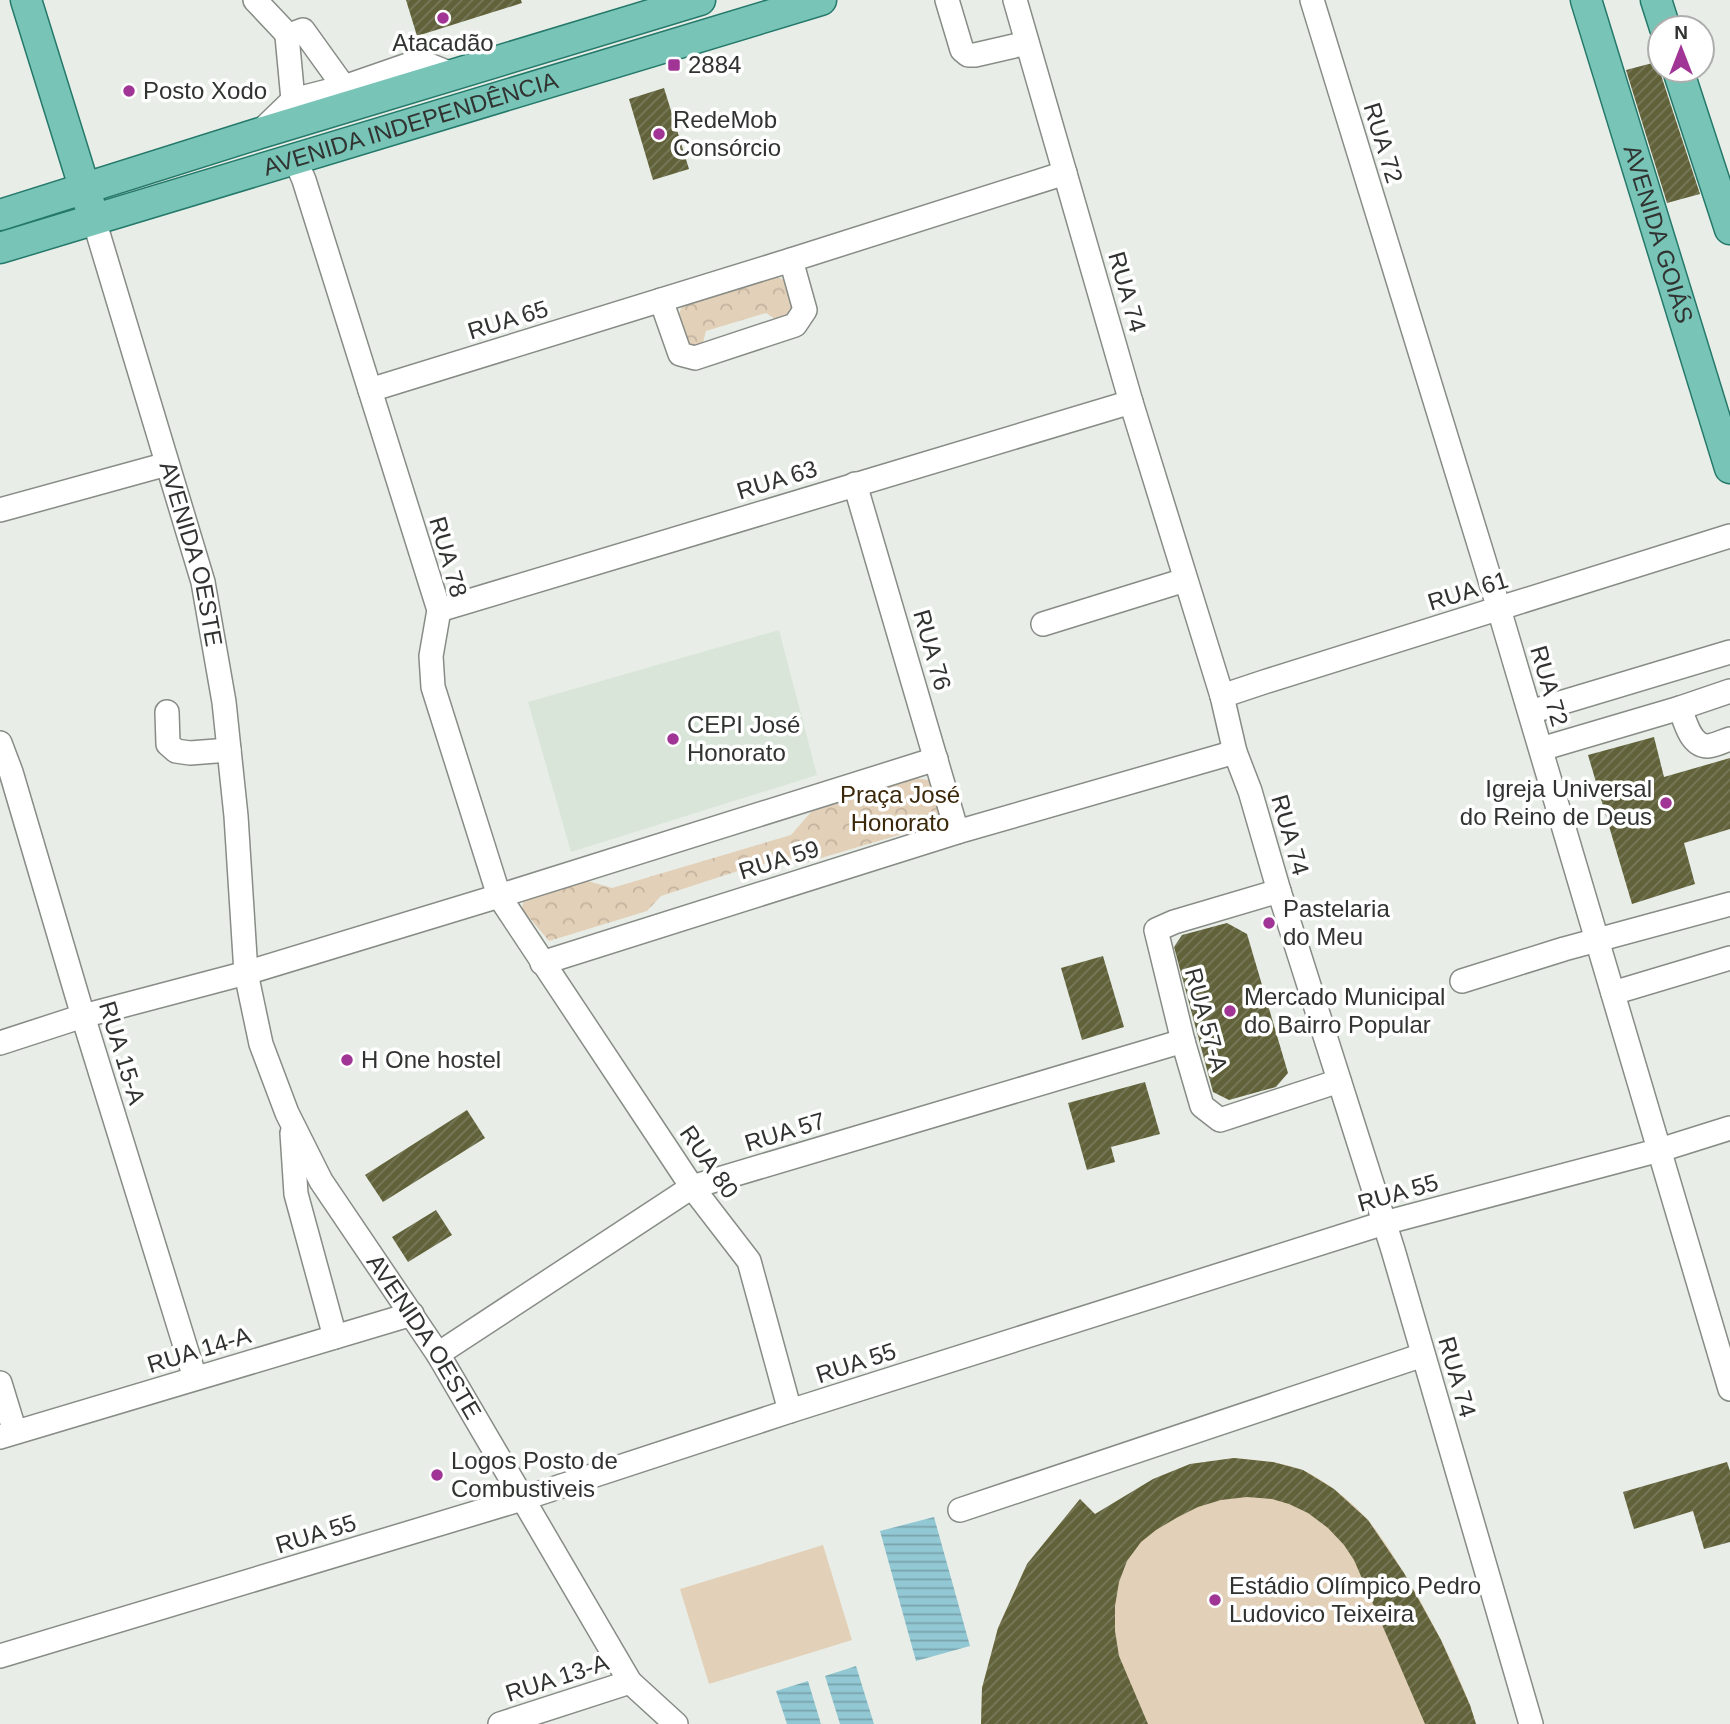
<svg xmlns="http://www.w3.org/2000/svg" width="1730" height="1724" font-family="Arial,sans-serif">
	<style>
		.built { fill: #d9e5d8 }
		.park { fill: url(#park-crowns) }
		.garden { fill: #e3d0b8 }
		.water { fill: url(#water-rules) }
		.building { fill: url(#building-hatch) }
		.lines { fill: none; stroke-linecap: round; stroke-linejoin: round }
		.minor-casing { stroke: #878c86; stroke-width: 26 }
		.major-casing { stroke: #25796a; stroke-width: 33 }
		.minor { stroke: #fff; stroke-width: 23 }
		.major { stroke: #78c5b8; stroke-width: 30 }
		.poi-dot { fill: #a03596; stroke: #fff; stroke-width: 2.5 }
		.labels { text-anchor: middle; stroke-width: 7; stroke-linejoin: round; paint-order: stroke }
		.poi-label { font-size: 24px; fill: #313331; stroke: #fff; text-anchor: start }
		.street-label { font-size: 24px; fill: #313331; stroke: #fff }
		.park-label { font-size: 24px; fill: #3b2709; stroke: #fff }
	</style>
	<defs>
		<pattern id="park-crowns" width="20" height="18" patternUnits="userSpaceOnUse" patternTransform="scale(1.75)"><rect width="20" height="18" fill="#e3d0b8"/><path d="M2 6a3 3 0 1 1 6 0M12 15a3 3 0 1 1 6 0" fill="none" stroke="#c3b39f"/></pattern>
		<pattern id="water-rules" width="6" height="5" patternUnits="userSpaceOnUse" patternTransform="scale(1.75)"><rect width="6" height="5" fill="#92c8d3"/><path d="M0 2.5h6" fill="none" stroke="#78a3ac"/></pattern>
		<pattern id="building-hatch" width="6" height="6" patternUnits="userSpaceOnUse" patternTransform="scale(1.75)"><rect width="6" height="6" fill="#61623a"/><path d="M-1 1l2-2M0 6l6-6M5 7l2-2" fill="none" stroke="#797a5c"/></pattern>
	</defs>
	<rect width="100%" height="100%" fill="#e8eee7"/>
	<path class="built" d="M779 630 817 775 571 852 528 702Z"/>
	<g class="park">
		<path d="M774 275 784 280 792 308 788 319 778 321 766 313 706 331 702 346 692 349 685 345 677 319 682 306Z"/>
		<path d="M915 778 929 780 941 816 929 826 801 864 775 861 741 870 661 896 647 911 549 941 522 909 524 897 588 881 612 888 791 835 811 812Z"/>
	</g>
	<g class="garden">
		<path d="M1234 1458C1256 1460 1280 1461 1302 1470 1323 1478 1355 1504 1369 1521 1389 1546 1405 1575 1421 1602 1442 1641 1463 1681 1476 1724H981L982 1688 998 1628 1027 1564 1080 1499 1095 1514 1190 1464Z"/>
		<path d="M823 1545 852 1640 709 1684 680 1589Z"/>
	</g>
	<g class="water">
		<path d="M934 1517 970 1646 916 1661 880 1531Z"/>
		<path d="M856 1666 874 1724H840L825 1676Z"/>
		<path d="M808 1681 821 1724H787L776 1691Z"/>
	</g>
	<g class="building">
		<path d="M406 0H521L522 3 417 36Z"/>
		<path d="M1660 61 1661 75 1700 194 1667 203 1626 70Z"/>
		<path d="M664 88 689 169 653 180 629 99Z"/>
		<path d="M1654 737 1664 777 1730 758V829L1684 843 1695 884 1632 904 1588 755Z"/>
		<path d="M1227 923 1247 934 1288 1073 1276 1087 1229 1100 1213 1092 1174 947 1182 935Z"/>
		<path d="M1103 956 1124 1027 1082 1040 1061 968Z"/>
		<path d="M1145 1082 1160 1134 1111 1147 1115 1162 1087 1170 1068 1103Z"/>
		<path d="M467 1110 485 1138 383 1202 365 1175Z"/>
		<path d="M436 1210 452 1235 408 1262 392 1237Z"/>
		<path d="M1234 1458 1273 1462 1303 1470 1334 1489 1368 1520 1404 1573 1441 1640 1470 1705 1476 1724H1425L1354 1560 1344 1545 1328 1528 1308 1513 1289 1504 1272 1499 1247 1497 1221 1500 1198 1507 1178 1517 1156 1530 1141 1542 1127 1561 1119 1582 1115 1606V1631L1119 1656 1148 1724H981L982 1688 998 1628 1027 1564 1080 1499 1095 1514 1153 1479 1190 1464Z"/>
		<path d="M1727 1462 1730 1471V1542L1704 1549 1693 1511 1634 1529 1623 1492Z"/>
	</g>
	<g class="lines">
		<g class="minor-casing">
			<g id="minor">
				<path d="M255 0 288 35"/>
				<path d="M947 0 962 50 968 55H975L1027 43"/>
				<path d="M1015 0 1131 402 1222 696 1235 752 1250 791 1279 891 1393 1250 1531 1724"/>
				<path d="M1312 0 1499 609 1730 1389"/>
				<path d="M293 100 287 36 303 30 344 87"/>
				<path d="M259 133 293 100 344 87 419 61 454 75"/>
				<path d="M295 159 304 180 439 610 431 656 433 687 499 896 692 1187 749 1261 790 1411"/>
				<path id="s1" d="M94 220 203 582 224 702 236 816 246 973 261 1044 287 1113 321 1181 438 1354 630 1682 676 1724"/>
				<path d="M661 300 680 354 695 358 795 325 805 310 791 260"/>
				<path d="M370 390 791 260 1065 173"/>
				<path d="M855 484 957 832"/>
				<path d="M0 510 167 464"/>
				<path d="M439 610 1131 402"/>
				<path d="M1043 624 1185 580"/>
				<path d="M1222 696 1264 682 1730 536"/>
				<path d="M1680 708C1685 721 1690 745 1707 746 1714 746 1723 741 1730 739"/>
				<path d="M167 712 168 744 176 751 190 753 229 750"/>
				<path d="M1530 712 1730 652"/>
				<path d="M0 743 11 772 83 1016 195 1378"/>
				<path d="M1541 749 1680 708 1730 691"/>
				<path d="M1279 891 1174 922 1156 930 1183 1041 1202 1106 1220 1120 1339 1081"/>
				<path d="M542 963 957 832 1235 752"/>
				<path d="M1462 981 1564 949 1730 904"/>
				<path d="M1613 993 1730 958"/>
				<path d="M0 1043 83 1016 246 973 499 896 936 759"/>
				<path d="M292 1133 296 1194 335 1337"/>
				<path d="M438 1354 692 1187 1183 1041"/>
				<path d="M0 1383 15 1432"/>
				<path d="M0 1437 412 1314"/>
				<path d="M960 1510 1423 1355"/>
				<path d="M0 1656 522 1499 790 1411 1384 1223 1660 1150 1730 1128"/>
				<path d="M500 1724 630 1682"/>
			</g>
		</g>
		<g class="major-casing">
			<g id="major">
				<path d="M26 0 90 206"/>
				<path id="s2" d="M1586 0 1730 468"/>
				<path d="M1656 0 1665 28"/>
				<path d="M1678 70 1730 229"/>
				<path d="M0 215 257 134 700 0"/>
				<path id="s3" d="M0 248 821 0"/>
			</g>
		</g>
		<use href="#minor" class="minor"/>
		<use href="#major" class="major"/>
	</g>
	<g class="poi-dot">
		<circle cx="443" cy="18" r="7"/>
		<rect x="667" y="58" width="14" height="14" rx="3.5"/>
		<circle cx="129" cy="91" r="7"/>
		<circle cx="659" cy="134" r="7"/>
		<circle cx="673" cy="739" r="7"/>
		<circle cx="1666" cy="803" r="7"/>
		<circle cx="1269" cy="923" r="7"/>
		<circle cx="1230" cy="1011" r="7"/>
		<circle cx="347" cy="1060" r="7"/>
		<circle cx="437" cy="1475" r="7"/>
		<circle cx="1215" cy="1600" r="7"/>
	</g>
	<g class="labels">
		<g class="poi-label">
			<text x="443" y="51" text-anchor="middle">Atacadão</text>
			<text x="688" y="73">2884</text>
			<text x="143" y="99">Posto Xodo</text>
			<text x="673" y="128">RedeMob<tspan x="673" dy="28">Consórcio</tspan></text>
			<text x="687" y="733">CEPI José<tspan x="687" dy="28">Honorato</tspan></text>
			<text x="1652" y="797" text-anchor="end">Igreja Universal<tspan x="1652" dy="28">do Reino de Deus</tspan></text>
			<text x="1283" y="917">Pastelaria<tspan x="1283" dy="28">do Meu</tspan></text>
			<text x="1244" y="1005">Mercado Municipal<tspan x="1244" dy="28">do Bairro Popular</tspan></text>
			<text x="361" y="1068">H One hostel</text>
			<text x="451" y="1469">Logos Posto de<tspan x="451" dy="28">Combustiveis</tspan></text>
			<text x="1229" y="1594">Estádio Olímpico Pedro<tspan x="1229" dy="28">Ludovico Teixeira</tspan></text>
		</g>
		<g class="street-label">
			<text dy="8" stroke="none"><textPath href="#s3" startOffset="429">AVENIDA INDEPENDÊNCIA</textPath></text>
			<text transform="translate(1383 143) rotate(73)" y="8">RUA 72</text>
			<text dy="8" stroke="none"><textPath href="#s2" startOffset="245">AVENIDA GOIÁS</textPath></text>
			<text transform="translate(1127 292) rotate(74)" y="8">RUA 74</text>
			<text transform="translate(508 320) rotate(-17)" y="8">RUA 65</text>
			<text transform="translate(777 480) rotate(-17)" y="8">RUA 63</text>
			<text dy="8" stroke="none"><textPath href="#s1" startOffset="348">AVENIDA OESTE</textPath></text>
			<text transform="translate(448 557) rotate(74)" y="8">RUA 78</text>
			<text transform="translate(1468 591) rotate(-17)" y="8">RUA 61</text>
			<text transform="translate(932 650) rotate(74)" y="8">RUA 76</text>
			<text transform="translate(1549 686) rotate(74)" y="8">RUA 72</text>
			<text transform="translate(1290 835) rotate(74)" y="8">RUA 74</text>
			<text transform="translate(779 860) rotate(-17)" y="8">RUA 59</text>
			<text transform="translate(1206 1020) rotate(75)" y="8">RUA 57-A</text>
			<text transform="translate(122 1053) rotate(73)" y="8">RUA 15-A</text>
			<text transform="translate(785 1132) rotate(-17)" y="8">RUA 57</text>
			<text transform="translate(709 1162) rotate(55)" y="8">RUA 80</text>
			<text transform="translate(1398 1193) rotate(-16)" y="8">RUA 55</text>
			<text dy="8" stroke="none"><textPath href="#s1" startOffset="1181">AVENIDA OESTE</textPath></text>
			<text transform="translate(199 1350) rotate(-17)" y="8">RUA 14-A</text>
			<text transform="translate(856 1363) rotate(-18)" y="8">RUA 55</text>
			<text transform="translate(1457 1377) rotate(74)" y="8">RUA 74</text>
			<text transform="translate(316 1534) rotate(-17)" y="8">RUA 55</text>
			<text transform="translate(557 1678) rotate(-18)" y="8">RUA 13-A</text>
		</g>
		<g class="park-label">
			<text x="900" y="803">Praça José<tspan x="900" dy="28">Honorato</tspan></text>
		</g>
	</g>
	<g transform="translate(1681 49)"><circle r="33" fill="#ffffff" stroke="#adadad" stroke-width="2"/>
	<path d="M0-5L12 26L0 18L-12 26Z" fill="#a03596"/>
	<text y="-10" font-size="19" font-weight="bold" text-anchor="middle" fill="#313331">N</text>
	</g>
</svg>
